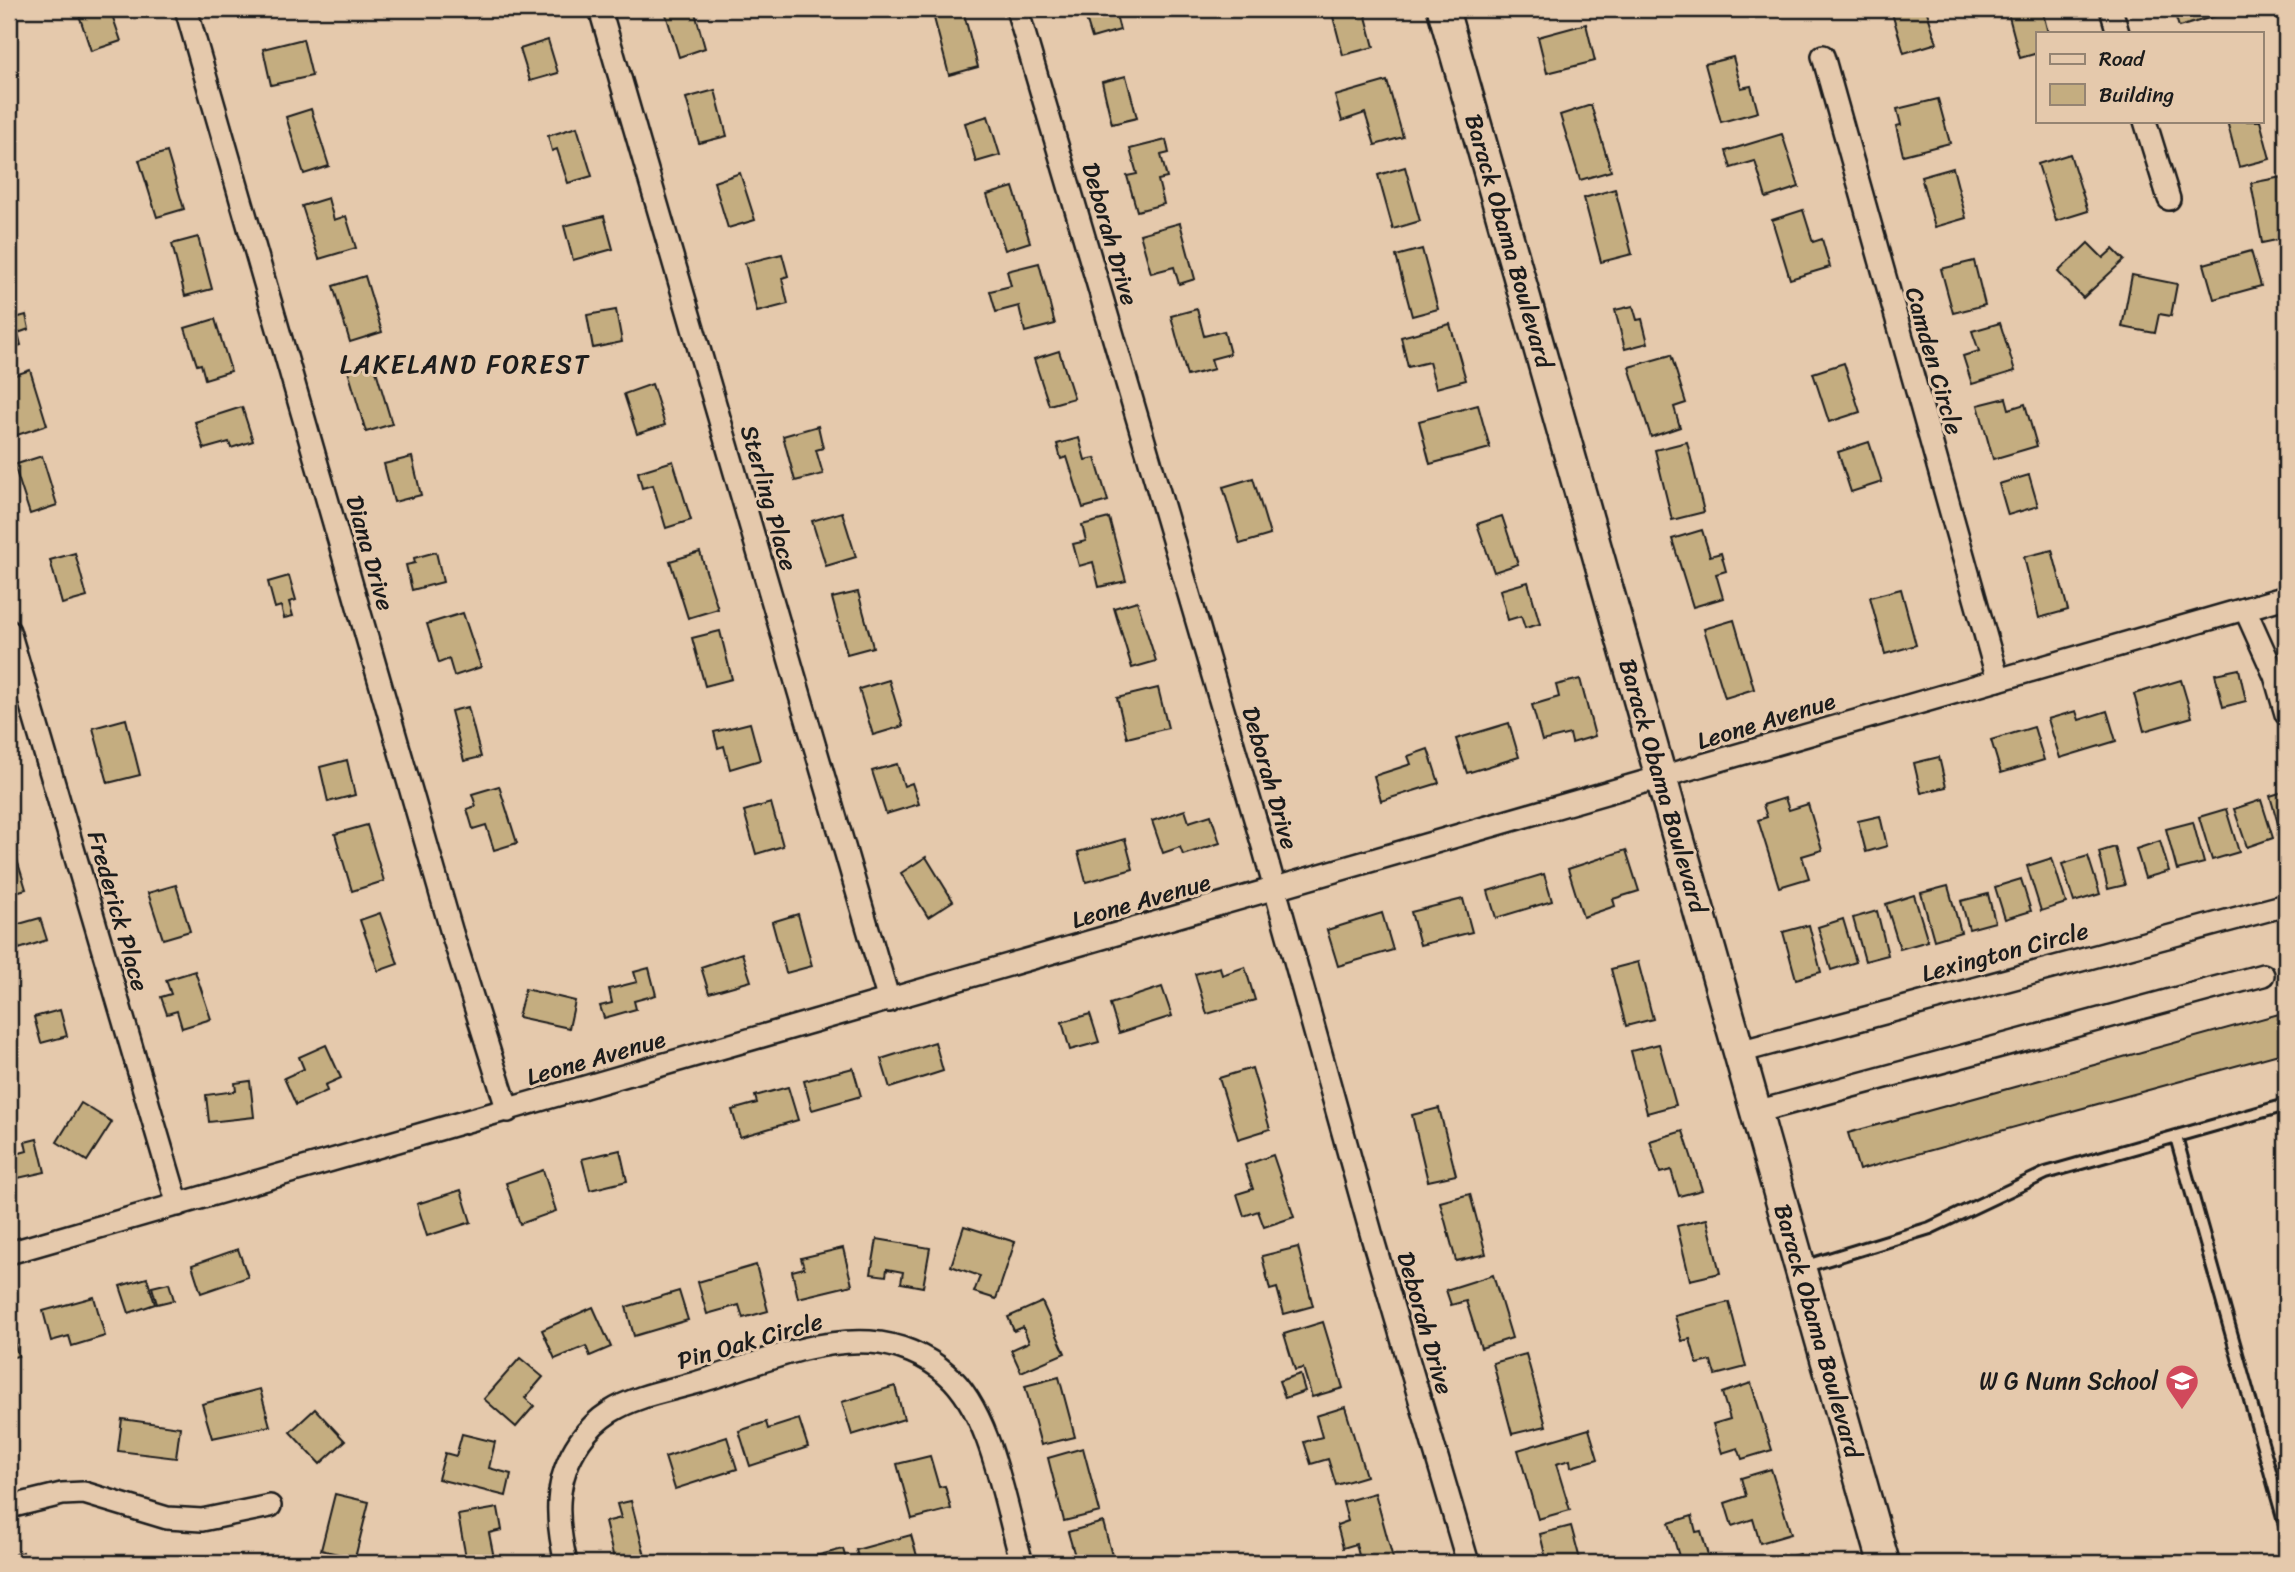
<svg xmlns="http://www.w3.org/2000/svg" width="2295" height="1572" font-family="Sriracha,sans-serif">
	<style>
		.building { fill: #c4ad80; stroke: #1c1c1c; stroke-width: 2 }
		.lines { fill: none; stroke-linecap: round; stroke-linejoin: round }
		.service-casing { stroke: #1c1c1c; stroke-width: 16 }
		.minor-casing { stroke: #1c1c1c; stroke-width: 26 }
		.secondary-casing { stroke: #1c1c1c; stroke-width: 35 }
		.service { stroke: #e5c9ac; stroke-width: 10 }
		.minor { stroke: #e5c9ac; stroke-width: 21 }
		.secondary { stroke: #e5c9ac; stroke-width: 30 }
		.labels { text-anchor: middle; stroke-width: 6; stroke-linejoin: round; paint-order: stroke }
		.street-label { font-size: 24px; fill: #1c1c1c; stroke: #e5c9ac }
		.poi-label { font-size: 24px; fill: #1c1c1c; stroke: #e5c9ac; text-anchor: end }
		.neighbourhood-label { font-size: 26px; letter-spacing: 2px; fill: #1c1c1c; stroke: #e5c9ac }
	</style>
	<rect width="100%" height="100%" fill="#e5c9ac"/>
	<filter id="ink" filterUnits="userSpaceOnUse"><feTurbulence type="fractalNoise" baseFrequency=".0143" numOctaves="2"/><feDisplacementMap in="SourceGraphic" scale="14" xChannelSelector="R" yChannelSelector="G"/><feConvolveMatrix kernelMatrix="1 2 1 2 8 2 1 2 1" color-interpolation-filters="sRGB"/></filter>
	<g filter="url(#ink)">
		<g class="building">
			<path d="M77 9H110L121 41 91 51Z"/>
			<path d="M671 9H694L705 48 679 57 665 11Z"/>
			<path d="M1083 9H1127V11L1116 15 1120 30 1092 38Z"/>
			<path d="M1331 9H1364L1374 47 1343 55Z"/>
			<path d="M1896 9H1926L1937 43 1904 53 1891 10Z"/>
			<path d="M2007 9H2042L2048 33H2038V53L2020 58Z"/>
			<path d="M2173 9H2217L2219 15 2179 27Z"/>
			<path d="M963 10 978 67 949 75 934 18Z"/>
			<path d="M1586 24 1595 61 1547 73 1538 37Z"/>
			<path d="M303 39 312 76 271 85 263 49Z"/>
			<path d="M548 40 558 73 530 81 520 49Z"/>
			<path d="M1733 57 1741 88 1751 86 1758 112 1721 122 1705 64Z"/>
			<path d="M1126 76 1137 118 1112 124 1102 82Z"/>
			<path d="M1387 81 1403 137 1375 145 1365 113 1342 121 1335 96Z"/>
			<path d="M715 90 727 136 699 143 686 98Z"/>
			<path d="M1938 99 1950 143 1903 155 1896 126 1901 125 1897 109Z"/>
			<path d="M1591 105 1611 171 1580 180 1560 115Z"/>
			<path d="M311 109 329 166 304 174 286 117Z"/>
			<path d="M988 116 1000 155 976 162 965 123Z"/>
			<path d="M2227 121H2260L2270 159 2239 167Z"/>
			<path d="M577 127 592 176 568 183 557 149 552 151 548 136Z"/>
			<path d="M1782 134 1799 187 1766 198 1755 161 1731 168 1726 151Z"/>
			<path d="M1166 140 1169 153 1161 155 1167 178 1158 180 1164 204 1137 211 1127 176 1137 174 1130 149Z"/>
			<path d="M167 152 184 209 157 217 139 160Z"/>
			<path d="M2070 154 2088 211 2056 221 2038 164Z"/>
			<path d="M1405 167 1420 221 1393 229 1378 175Z"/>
			<path d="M1953 168 1966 218 1935 227 1921 177Z"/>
			<path d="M740 173 755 220 728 228 714 182Z"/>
			<path d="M2282 177 2286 198V238L2262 243 2251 183Z"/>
			<path d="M1013 187 1030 242 1005 250 987 195Z"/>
			<path d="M1615 189 1632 254 1601 262 1584 198Z"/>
			<path d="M328 198 334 220 346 216 356 248 319 259 302 206Z"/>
			<path d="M1803 210 1813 242 1822 239 1830 267 1790 279 1772 220Z"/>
			<path d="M604 216 613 249 573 260 564 226Z"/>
			<path d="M1180 223 1195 279 1179 284 1174 267 1151 273 1140 234Z"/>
			<path d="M198 237 212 289 185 296 172 244Z"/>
			<path d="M2088 243 2103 258 2113 249 2124 260 2083 298 2058 272Z"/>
			<path d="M1422 249 1438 309 1412 316 1396 256Z"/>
			<path d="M2251 251 2261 286 2214 299 2204 264Z"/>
			<path d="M782 254 788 276 782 278 788 304 757 312 745 263Z"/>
			<path d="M1974 261 1985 305 1953 313 1941 269Z"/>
			<path d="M1039 263 1055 324 1025 332 1019 306 996 312 990 291 1011 286 1007 271Z"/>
			<path d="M2132 275 2177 284 2171 316 2159 314 2155 333 2122 327Z"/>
			<path d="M365 276 382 332 350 342 333 286Z"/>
			<path d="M9 306 12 319 26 315 29 329 18 333 21 345 9 349Z"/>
			<path d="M1633 306 1637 320 1642 319 1648 343 1625 349 1615 310Z"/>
			<path d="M1197 309 1204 336 1224 331 1230 354 1211 359 1214 369 1187 376 1171 316Z"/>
			<path d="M616 310 622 342 593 348 587 315Z"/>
			<path d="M215 319 231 371 205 379 201 364 197 365 185 328Z"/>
			<path d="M2000 323 2015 371 1972 384 1963 356 1979 351 1972 331Z"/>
			<path d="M1450 324 1466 380 1436 388 1429 362 1408 367 1401 337Z"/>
			<path d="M1059 351 1074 398 1049 405 1034 359Z"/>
			<path d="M1671 355 1686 403 1674 407 1680 427 1651 437 1629 367Z"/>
			<path d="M1844 363 1860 412 1829 422 1813 373Z"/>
			<path d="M374 364 392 424 366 432 348 371Z"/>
			<path d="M30 370 47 425 14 436 9 420V377Z"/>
			<path d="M652 384 665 425 637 434 624 394Z"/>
			<path d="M2006 398 2009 409 2025 404 2037 446 1993 459 1978 405Z"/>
			<path d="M1478 405 1490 448 1430 464 1419 421Z"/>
			<path d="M242 407 253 441 231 448 229 442 204 449 195 422Z"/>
			<path d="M818 426 823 448 816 450 823 474 795 481 783 436Z"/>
			<path d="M1079 438 1085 460 1095 458 1108 501 1083 508 1067 457 1061 459 1057 444Z"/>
			<path d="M1687 442 1704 512 1672 520 1655 450Z"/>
			<path d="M1869 442 1882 482 1851 492 1838 452Z"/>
			<path d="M42 456 57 505 30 514 14 465Z"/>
			<path d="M412 457 421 495 394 502 384 464Z"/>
			<path d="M673 461 691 520 666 528 653 485 642 488 638 472Z"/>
			<path d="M2029 475 2038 506 2008 515 1999 484Z"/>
			<path d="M1253 478 1270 535 1240 544 1223 487Z"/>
			<path d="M842 512 856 557 826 566 812 521Z"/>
			<path d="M1502 516 1518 564 1494 572 1477 524Z"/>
			<path d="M1109 518 1126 581 1099 587 1093 562 1079 566 1073 544 1086 541 1082 525Z"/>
			<path d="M1702 530 1710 556 1721 553 1726 571 1716 574 1723 598 1693 607 1672 539Z"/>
			<path d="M2052 550 2068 610 2039 618 2024 557Z"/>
			<path d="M436 552 443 582 412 590 406 565 415 563 414 558Z"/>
			<path d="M700 552 718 609 688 618 670 561Z"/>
			<path d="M75 553 87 597 62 604 50 560Z"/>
			<path d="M289 576 296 600 289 602 293 616 284 618 281 606 275 608 268 582Z"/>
			<path d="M1528 582 1540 624 1525 628 1521 616 1508 620 1500 590Z"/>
			<path d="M1901 589 1916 645 1885 654 1870 597Z"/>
			<path d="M858 592 873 647 847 654 832 598Z"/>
			<path d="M1137 601 1156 661 1132 668 1114 608Z"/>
			<path d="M463 613 481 667 454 676 449 659 439 663 427 624Z"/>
			<path d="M1734 620 1754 689 1725 698 1704 629Z"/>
			<path d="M720 631 732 679 705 686 692 638Z"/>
			<path d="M2239 669 2246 701 2223 707 2215 674Z"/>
			<path d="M1580 679 1595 736 1572 743 1570 734 1542 741 1532 705 1559 697 1556 685Z"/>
			<path d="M889 680 903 726 873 735 859 689Z"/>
			<path d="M2181 680 2192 717 2144 731 2134 694Z"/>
			<path d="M1158 688 1168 728 1127 738 1117 698Z"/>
			<path d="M468 707 481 757 464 761 451 711Z"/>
			<path d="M2076 711 2079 720 2107 711 2116 741 2060 758 2048 719Z"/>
			<path d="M126 719 140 775 108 783 93 728Z"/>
			<path d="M750 723 760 760 730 769 724 746 718 748 714 732Z"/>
			<path d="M1509 723 1519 757 1467 773 1456 739Z"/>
			<path d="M2034 727 2044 760 2001 773 1991 740Z"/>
			<path d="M1428 749 1439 783 1381 801 1374 776 1411 764 1408 756Z"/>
			<path d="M1939 757 1946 787 1921 793 1914 763Z"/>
			<path d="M347 760 355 795 328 802 320 767Z"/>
			<path d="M897 764 904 786 912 783 919 804 886 814 872 771Z"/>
			<path d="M499 786 517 843 494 850 486 825 473 829 467 809 476 806 472 794Z"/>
			<path d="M2286 791V840L2283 841 2270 796Z"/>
			<path d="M1785 798 1789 810 1808 804 1822 850 1802 856 1809 878 1779 887 1758 820 1767 817 1763 805Z"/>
			<path d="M2261 800 2273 838 2247 847 2234 809Z"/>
			<path d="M771 803 783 846 756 854 744 811Z"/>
			<path d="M2226 809 2239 852 2212 860 2199 817Z"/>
			<path d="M1185 810 1189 822 1211 815 1220 843 1183 855 1180 847 1163 853 1152 821Z"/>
			<path d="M1880 816 1887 846 1866 852 1858 821Z"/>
			<path d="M2193 822 2204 863 2177 870 2166 829Z"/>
			<path d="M367 825 384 881 352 891 335 834Z"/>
			<path d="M1125 839 1133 869 1086 882 1078 852Z"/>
			<path d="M11 840 26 889 9 894V841Z"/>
			<path d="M2160 841 2169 871 2145 878 2136 849Z"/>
			<path d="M2115 847 2125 885 2108 889 2099 852Z"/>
			<path d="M1626 850 1639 891 1613 899 1615 906 1583 917 1568 869Z"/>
			<path d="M2088 856 2100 894 2074 902 2062 864Z"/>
			<path d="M926 857 953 901 928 917 901 873Z"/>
			<path d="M2052 858 2066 903 2041 911 2027 866Z"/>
			<path d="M1544 874 1552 901 1496 918 1488 891Z"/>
			<path d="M2021 879 2031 911 2005 919 1995 887Z"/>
			<path d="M176 885 190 931 163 939 148 893Z"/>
			<path d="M1948 886 1961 932 1934 940 1921 893Z"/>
			<path d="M1988 894 1995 922 1969 929 1961 901Z"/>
			<path d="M1914 895 1928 941 1900 949 1886 904Z"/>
			<path d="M1463 899 1472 932 1420 945 1411 912Z"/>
			<path d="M1877 911 1888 955 1865 961 1853 918Z"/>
			<path d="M380 913 398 964 378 971 360 920Z"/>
			<path d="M1382 913 1393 950 1338 966 1327 930Z"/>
			<path d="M798 914 812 966 786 973 772 922Z"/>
			<path d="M40 918 47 940 19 949 12 926Z"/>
			<path d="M1843 919 1856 962 1831 970 1818 927Z"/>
			<path d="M1809 925 1821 972 1796 979 1783 932Z"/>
			<path d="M742 953 751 981 709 993 701 967Z"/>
			<path d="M1638 962 1653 1019 1626 1026 1611 969Z"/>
			<path d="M1220 967 1222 975 1245 967 1255 1000 1207 1014 1195 974Z"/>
			<path d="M649 968 656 995 634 1001 636 1009 604 1018 600 1006 612 1003 609 989 637 982 634 972Z"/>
			<path d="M195 971 211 1019 182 1028 177 1011 167 1014 161 997 171 994 166 980Z"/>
			<path d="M1162 987 1172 1016 1119 1033 1110 1004Z"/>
			<path d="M525 989 575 1001 569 1028 518 1017Z"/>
			<path d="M60 1010 67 1036 41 1043 34 1017Z"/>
			<path d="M2286 1012V1052L1859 1170 1848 1133Z"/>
			<path d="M1090 1014 1099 1042 1070 1050 1062 1022Z"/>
			<path d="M935 1042 943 1071 890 1088 881 1059Z"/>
			<path d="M1659 1044 1676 1105 1647 1113 1631 1051Z"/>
			<path d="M326 1045 341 1078 325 1085 327 1091 296 1105 284 1078 304 1069 299 1057Z"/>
			<path d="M853 1068 861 1096 812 1110 804 1081Z"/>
			<path d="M1252 1068 1270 1129 1238 1139 1219 1078Z"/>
			<path d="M250 1081 254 1117 209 1122 206 1095 236 1091 235 1083Z"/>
			<path d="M788 1087 798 1120 740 1137 732 1110 757 1103 755 1096Z"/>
			<path d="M81 1103 112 1122 87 1161 57 1142Z"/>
			<path d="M1439 1108 1456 1175 1428 1181 1412 1115Z"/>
			<path d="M1683 1131 1702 1190 1679 1196 1671 1170 1660 1173 1650 1141Z"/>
			<path d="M37 1139 45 1172 9 1180V1156L27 1151 25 1142Z"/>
			<path d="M620 1150 627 1181 590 1190 582 1159Z"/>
			<path d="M1273 1155 1294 1217 1264 1227 1258 1211 1244 1216 1237 1194 1253 1189 1245 1165Z"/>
			<path d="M543 1170 556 1211 520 1224 506 1183Z"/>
			<path d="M461 1190 471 1222 427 1236 417 1204Z"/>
			<path d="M1470 1194 1486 1254 1456 1261 1440 1202Z"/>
			<path d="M1707 1219 1720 1273 1690 1280 1677 1226Z"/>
			<path d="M964 1226 1015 1242 996 1299 974 1292 980 1276 951 1266Z"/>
			<path d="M877 1239 930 1248 923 1287 901 1283 903 1272 887 1269 886 1276 871 1274Z"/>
			<path d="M1298 1247 1313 1306 1284 1314 1277 1288 1270 1290 1262 1256Z"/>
			<path d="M843 1248 852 1285 798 1298 792 1271 804 1268 801 1258Z"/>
			<path d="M238 1249 248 1277 201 1293 192 1265Z"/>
			<path d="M756 1265 768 1311 743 1318 739 1305 707 1314 698 1282Z"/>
			<path d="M1493 1275 1512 1338 1481 1348 1466 1301 1451 1305 1446 1290Z"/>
			<path d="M147 1278 155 1304 129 1313 120 1286Z"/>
			<path d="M169 1283 174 1300 157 1304 152 1287Z"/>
			<path d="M679 1291 688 1320 634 1336 626 1307Z"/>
			<path d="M94 1297 105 1336 72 1346 69 1336 51 1341 43 1311Z"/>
			<path d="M1042 1302 1065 1353 1021 1372 1011 1350 1029 1342 1023 1327 1014 1331 1008 1317Z"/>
			<path d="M1729 1302 1746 1367 1715 1375 1711 1361 1697 1364 1690 1339 1682 1341 1675 1316Z"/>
			<path d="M593 1307 611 1347 590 1356 586 1346 555 1359 542 1330Z"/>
			<path d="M1323 1322 1343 1388 1312 1397 1303 1368 1295 1370 1284 1334Z"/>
			<path d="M12 1333 18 1356 9 1358V1334Z"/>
			<path d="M1526 1354 1546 1426 1512 1434 1493 1363Z"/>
			<path d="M520 1358 543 1377 525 1398 534 1406 516 1427 484 1399Z"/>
			<path d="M1300 1374 1305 1391 1285 1398 1279 1381Z"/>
			<path d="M1059 1377 1075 1437 1041 1445 1025 1386Z"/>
			<path d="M1751 1383 1772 1450 1742 1459 1738 1448 1722 1453 1713 1424 1730 1419 1722 1393Z"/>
			<path d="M895 1386 904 1419 852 1435 842 1402Z"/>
			<path d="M260 1389 270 1426 212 1438 202 1404Z"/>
			<path d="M1345 1407 1366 1476 1336 1485 1328 1459 1311 1464 1304 1442 1322 1437 1316 1416Z"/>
			<path d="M315 1409 345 1441 320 1464 290 1432Z"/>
			<path d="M122 1419 180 1427 176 1458 118 1451Z"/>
			<path d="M799 1419 808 1447 750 1466 739 1431 766 1422 768 1429Z"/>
			<path d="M1589 1429 1598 1459 1571 1467 1570 1460 1556 1464 1570 1510 1538 1519 1518 1450Z"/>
			<path d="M462 1434 495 1442 489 1468 511 1474 506 1496 438 1479 445 1453 456 1456Z"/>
			<path d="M727 1437 737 1469 675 1489 665 1457Z"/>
			<path d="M1083 1448 1100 1512 1064 1521 1048 1458Z"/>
			<path d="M930 1456 939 1487 945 1486 951 1509 912 1519 897 1464Z"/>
			<path d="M1771 1469 1791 1534 1760 1543 1753 1519 1732 1526 1725 1503 1746 1496 1741 1478Z"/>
			<path d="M1375 1493 1394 1562 1361 1563 1356 1544 1343 1548 1337 1525 1348 1521 1343 1502Z"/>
			<path d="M335 1494 369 1502 355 1558 321 1550Z"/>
			<path d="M631 1501 645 1556 615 1563 605 1522 621 1518 617 1504Z"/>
			<path d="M498 1508 502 1530 489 1533 495 1563H467L458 1515Z"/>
			<path d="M1692 1516 1696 1532 1701 1531 1710 1562 1681 1563 1669 1523Z"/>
			<path d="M1103 1522 1114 1563H1077L1068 1532Z"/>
			<path d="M1571 1526 1581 1563H1547L1540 1534Z"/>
			<path d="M911 1535 919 1563H860L856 1550Z"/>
			<path d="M843 1549 847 1563H788Z"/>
			<path d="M23 1552 25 1563H9V1556Z"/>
			<path d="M1799 1554 1801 1563H1766Z"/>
		</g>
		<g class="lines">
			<g class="service-casing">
				<g id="service">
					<path d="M2176 1137 2286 1528"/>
					<path d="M1803 1267 1930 1228 2046 1173 2286 1105"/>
				</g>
			</g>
			<g class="minor-casing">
				<g id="minor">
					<path d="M186 9 452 933 508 1111"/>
					<path d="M600 9 889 1001"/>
					<path d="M1017 9 1263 846 1373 1240 1468 1563"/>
					<path d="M2111 9 2118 33"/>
					<path d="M1823 56 1998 680"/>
					<path d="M2145 121 2169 199"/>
					<path d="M2245 609 2275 676 2286 714"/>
					<path d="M9 631 178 1205"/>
					<path d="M1739 1052 2286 905"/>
					<path d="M1756 1112 2263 975"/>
					<path d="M9 1253 2286 597"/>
					<path d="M9 1507 62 1494 84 1493 167 1518 202 1520 270 1506"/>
					<path d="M566 1563C556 1520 553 1480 580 1441 587 1431 599 1419 610 1412 635 1396 667 1391 695 1383 750 1367 812 1338 870 1342 898 1344 926 1355 947 1374 992 1413 1005 1506 1022 1563"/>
				</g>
			</g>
			<g class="secondary-casing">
				<path id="secondary" d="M1443 9 1884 1563"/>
			</g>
			<use href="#service" class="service"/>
			<use href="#minor" class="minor"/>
			<use href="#secondary" class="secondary"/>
		</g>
	</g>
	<defs>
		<g id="school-pin" transform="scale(1.75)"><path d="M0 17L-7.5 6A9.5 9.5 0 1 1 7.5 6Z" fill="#d1495b" stroke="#e5c9ac"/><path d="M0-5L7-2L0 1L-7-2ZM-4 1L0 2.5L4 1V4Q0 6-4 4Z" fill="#fff"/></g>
	</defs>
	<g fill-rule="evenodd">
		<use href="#school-pin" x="2182" y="1381"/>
	</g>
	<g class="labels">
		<g class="street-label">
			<text transform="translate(1110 234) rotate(74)" y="8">Deborah Drive</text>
			<text transform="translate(1509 241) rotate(74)" y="8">Barack Obama Boulevard</text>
			<text transform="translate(1934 361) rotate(74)" y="8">Camden Circle</text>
			<text transform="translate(769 498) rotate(74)" y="8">Sterling Place</text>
			<text transform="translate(370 553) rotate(74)" y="8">Diana Drive</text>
			<text transform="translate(1766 721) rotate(-17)" y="8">Leone Avenue</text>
			<text transform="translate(1270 778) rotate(74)" y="8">Deborah Drive</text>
			<text transform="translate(1663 786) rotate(74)" y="8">Barack Obama Boulevard</text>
			<text transform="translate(1141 901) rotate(-16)" y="8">Leone Avenue</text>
			<text transform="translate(118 911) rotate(74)" y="8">Frederick Place</text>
			<text transform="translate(2005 952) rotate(-15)" y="8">Lexington Circle</text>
			<text transform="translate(596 1058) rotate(-16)" y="8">Leone Avenue</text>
			<text transform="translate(1425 1323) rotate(74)" y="8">Deborah Drive</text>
			<text transform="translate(1818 1331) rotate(74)" y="8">Barack Obama Boulevard</text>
			<text transform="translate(750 1341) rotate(-16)" y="8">Pin Oak Circle</text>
		</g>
		<g class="poi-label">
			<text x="2158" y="1389">W G Nunn School</text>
		</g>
		<g class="neighbourhood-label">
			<text x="465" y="373">LAKELAND FOREST</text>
		</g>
	</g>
	<rect width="2295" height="1572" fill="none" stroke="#e5c9ac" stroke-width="35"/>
	<rect x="18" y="18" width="2260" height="1537" fill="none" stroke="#1c1c1c" stroke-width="2.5" filter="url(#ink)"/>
	<rect x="2036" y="32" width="228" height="91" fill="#e5c9ac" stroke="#958472" stroke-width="2"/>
	<rect x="2050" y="54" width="35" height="10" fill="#e5c9ac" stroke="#958472" stroke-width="2"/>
	<text x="2099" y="66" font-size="21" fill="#1c1c1c">Road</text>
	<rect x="2050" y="84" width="35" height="21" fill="#c4ad80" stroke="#958472" stroke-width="2"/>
	<text x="2099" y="102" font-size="21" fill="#1c1c1c">Building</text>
</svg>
